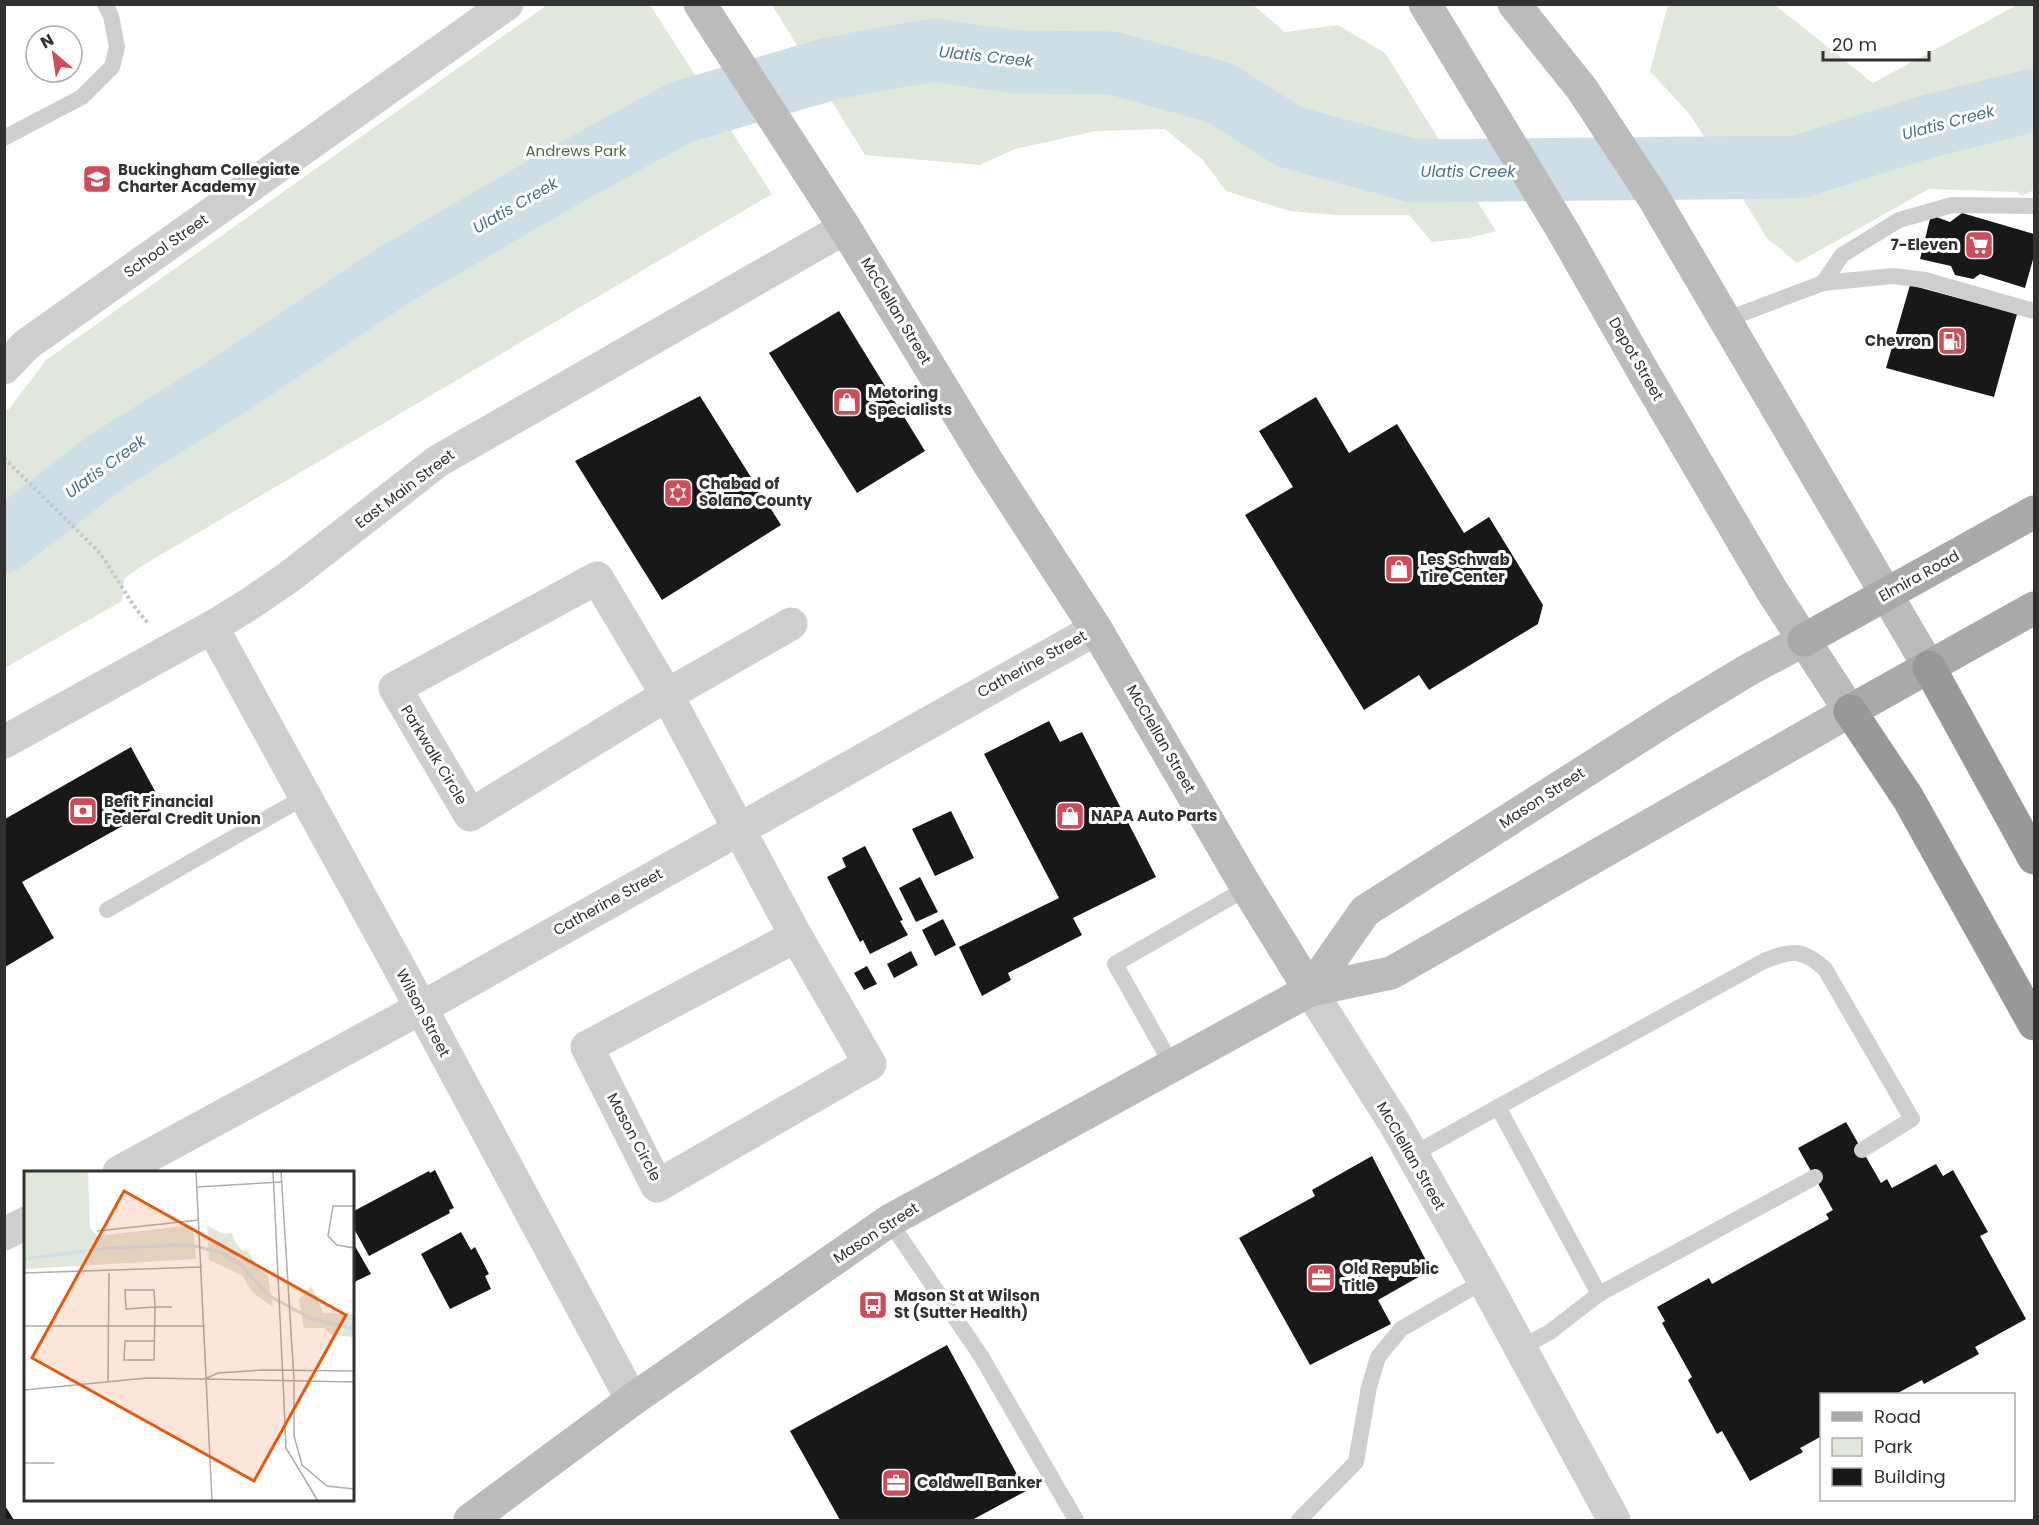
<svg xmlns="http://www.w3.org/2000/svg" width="2039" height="1525" font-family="Poppins,sans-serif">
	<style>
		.green { fill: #e2e7dc }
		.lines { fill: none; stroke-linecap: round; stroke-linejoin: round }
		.river { stroke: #cddee7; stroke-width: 63 }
		.building { fill: #181818 }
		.path { stroke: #c5c5c5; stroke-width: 4; stroke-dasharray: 3 3; stroke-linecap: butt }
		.lane { stroke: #cecece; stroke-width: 16 }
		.street { stroke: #cecece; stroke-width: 33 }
		.secondary { stroke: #bbb; stroke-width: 33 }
		.primary { stroke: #a9a9a9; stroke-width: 33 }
		.highway { stroke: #989898; stroke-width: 33 }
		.labels { text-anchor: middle; stroke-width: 6; stroke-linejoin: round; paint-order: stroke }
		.park-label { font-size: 15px; fill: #566843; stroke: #fff }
		.poi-label { font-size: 15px; font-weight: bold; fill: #313131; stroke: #fff; text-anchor: start }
		.street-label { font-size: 15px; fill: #313131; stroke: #fff }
		.water-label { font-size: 16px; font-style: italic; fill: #48728b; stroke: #fff }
		.inset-river { fill: none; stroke: #cddee7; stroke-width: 3 }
		.inset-road { fill: none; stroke: #adadad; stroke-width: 1.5 }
		.view { fill: #e8590c; fill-opacity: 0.15; stroke: #e8590c; stroke-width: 3 }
		.inset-edge { fill: none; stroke: #313131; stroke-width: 3 }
	</style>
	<rect width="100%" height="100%" fill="#fff"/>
	<g class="green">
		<path d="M1252 4 1285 32 1338 25 1385 53 1496 231 1470 238 1432 242 1409 215H1335L1290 211 1226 191 1203 160 1165 129 1096 131 1015 149 980 165 865 155 772 5Z"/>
		<path d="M547 5H650L772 194 140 567 124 579 122 601 5 668V410L9 409 46 360Z"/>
		<path d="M1668 5H1775L1873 83 2017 5H2034V190L2022 196 2017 192 1929 189 1797 263 1767 238 1691 116 1650 71Z"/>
	</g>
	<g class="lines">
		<path class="river" d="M4 541 106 462 231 384 394 275 559 179 681 112 833 68 932 50 1016 62 1113 63 1220 93 1290 137 1414 171 1798 167 1929 126 2034 100"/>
	</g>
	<g class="building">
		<path d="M1962 213 2034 234V256L2025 288 1980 274 1973 279 1955 275 1951 266 1920 259 1931 215 1950 222Z"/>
		<path d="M1910 285 2017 314 1994 397 1886 368Z"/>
		<path d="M839 311 925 451 857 493 769 353Z"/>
		<path d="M700 396 781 525 662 600 575 461Z"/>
		<path d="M1316 397 1349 453 1397 424 1464 533 1489 517 1543 605 1538 624 1429 690 1419 675 1364 710 1245 515 1293 487 1259 431Z"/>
		<path d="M1049 721 1060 742 1082 732 1156 877 1073 918 1082 935 1008 973 1011 980 982 996 959 947 1059 898 984 754Z"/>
		<path d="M131 747 162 804 22 882 54 938 5 967V819Z"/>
		<path d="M951 811 974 858 935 876 912 829Z"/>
		<path d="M865 846 903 920 900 921 908 935 870 954 863 940 860 942 827 877 846 867 842 858Z"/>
		<path d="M920 877 938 912 916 922 899 888Z"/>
		<path d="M943 919 956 945 935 956 922 930Z"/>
		<path d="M911 951 918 965 894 978 887 964Z"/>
		<path d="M867 966 877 984 864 990 854 973Z"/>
		<path d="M1846 1122 1881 1183 1887 1179 1892 1188 1936 1164 1943 1176 1953 1170 1988 1232 1980 1236 2026 1319 1975 1347 1979 1354 1924 1384 1922 1380 1896 1394H1822V1436L1800 1448 1803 1452 1750 1481 1722 1431 1717 1434 1688 1380 1692 1377 1662 1323 1665 1321 1657 1307 1709 1278 1712 1284 1829 1219 1826 1214 1833 1210 1798 1148Z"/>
		<path d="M1372 1156 1431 1270 1378 1300 1391 1324 1310 1365 1239 1238 1315 1196 1312 1190Z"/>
		<path d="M435 1170 454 1208 449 1210 450 1213 369 1256 352 1225V1212L429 1171 430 1173Z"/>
		<path d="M461 1232 471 1250 475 1247 489 1274 485 1276 491 1289 450 1309 421 1254Z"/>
		<path d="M352 1241 371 1274 352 1283Z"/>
		<path d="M947 1345 1026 1491 972 1520H840L790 1431Z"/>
		<path d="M4 1504 14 1520H4Z"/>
	</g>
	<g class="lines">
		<path class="path" d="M4 458 100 553 136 609 149 624"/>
		<g class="lane">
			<path d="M4 138 82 97 112 67 117 47 111 16 105 4"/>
			<path d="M1823 283 1842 255 1899 220 1952 205 2034 206"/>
			<path d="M1725 320 1823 283 1893 276 1925 280 2034 311"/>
			<path d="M107 910 306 796"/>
			<path d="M1172 1065 1115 964 1247 888"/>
			<path d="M1412 1155 1498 1107"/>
			<path d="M1815 1177 1599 1294 1498 1107 1764 961C1791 950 1802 948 1825 969L1912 1119 1862 1150"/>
			<path d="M889 1221 981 1356 1076 1520"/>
			<path d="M1520 1348 1550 1332 1599 1294"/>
			<path d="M1299 1520 1356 1462 1369 1387 1378 1357 1401 1329 1484 1281"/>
		</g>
		<g class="street">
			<path d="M4 368 26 345 507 4"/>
			<path d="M791 624 667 695 470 815 395 688 597 578 667 695 796 936 870 1064 657 1186 587 1047 796 936"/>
			<path d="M212 627 399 967 632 1400"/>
			<path d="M4 742 212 627 251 603 289 577 438 461 845 228"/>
			<path d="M1310 990 1395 1124 1484 1281 1614 1520"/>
			<path d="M119 1172 421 1008 1096 629"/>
			<path d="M4 1234 26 1223"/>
		</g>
		<g class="secondary">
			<path d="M700 4 845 228 987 461 1096 629 1247 888 1310 990"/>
			<path d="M1514 4 1582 89 1653 197 1929 667"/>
			<path d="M1310 990 1365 911 1672 716 1748 670 1804 640"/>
			<path d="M470 1520 632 1400 889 1221 1310 990 1391 973 1850 711 1772 591 1644 373 1563 231 1425 4"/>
		</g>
		<g class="primary">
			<path d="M1804 640 2034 512"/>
			<path d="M1850 711 2034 608"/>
		</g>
		<g class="highway">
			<path d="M1929 667 2034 858"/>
			<path d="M1850 711 1908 798 2034 1024"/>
		</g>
	</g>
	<defs>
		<g id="school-square" transform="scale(1.5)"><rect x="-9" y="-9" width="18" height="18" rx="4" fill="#d14a57" stroke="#fff"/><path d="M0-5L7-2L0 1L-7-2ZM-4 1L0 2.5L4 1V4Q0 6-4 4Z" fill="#fff"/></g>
		<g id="supermarket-square" transform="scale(1.5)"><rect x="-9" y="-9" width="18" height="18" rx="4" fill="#d14a57" stroke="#fff"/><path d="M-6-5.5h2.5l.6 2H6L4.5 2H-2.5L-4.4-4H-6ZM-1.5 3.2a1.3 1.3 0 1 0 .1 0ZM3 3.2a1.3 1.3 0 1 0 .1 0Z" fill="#fff"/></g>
		<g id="fuel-square" transform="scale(1.5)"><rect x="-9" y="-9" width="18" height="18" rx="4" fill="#d14a57" stroke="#fff"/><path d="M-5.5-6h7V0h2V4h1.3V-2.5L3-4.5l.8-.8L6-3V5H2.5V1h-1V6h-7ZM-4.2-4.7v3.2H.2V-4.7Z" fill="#fff"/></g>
		<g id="shop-square" transform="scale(1.5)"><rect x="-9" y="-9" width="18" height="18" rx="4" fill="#d14a57" stroke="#fff"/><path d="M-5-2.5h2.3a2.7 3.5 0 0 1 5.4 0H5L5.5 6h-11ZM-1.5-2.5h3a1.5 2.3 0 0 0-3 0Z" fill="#fff"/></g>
		<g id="synagogue-square" transform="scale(1.5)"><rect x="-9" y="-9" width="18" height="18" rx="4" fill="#d14a57" stroke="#fff"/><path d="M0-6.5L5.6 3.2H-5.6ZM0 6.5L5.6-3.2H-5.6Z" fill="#fff"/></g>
		<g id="bank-square" transform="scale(1.5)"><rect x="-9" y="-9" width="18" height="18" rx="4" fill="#d14a57" stroke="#fff"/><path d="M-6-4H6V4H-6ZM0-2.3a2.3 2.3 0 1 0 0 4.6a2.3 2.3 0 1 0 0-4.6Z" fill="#fff"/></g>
		<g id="office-square" transform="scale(1.5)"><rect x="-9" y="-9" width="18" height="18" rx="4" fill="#d14a57" stroke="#fff"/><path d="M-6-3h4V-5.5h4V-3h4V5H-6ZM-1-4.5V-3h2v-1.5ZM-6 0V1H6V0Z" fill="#fff"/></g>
		<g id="bus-square" transform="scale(1.5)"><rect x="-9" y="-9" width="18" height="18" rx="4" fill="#d14a57" stroke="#fff"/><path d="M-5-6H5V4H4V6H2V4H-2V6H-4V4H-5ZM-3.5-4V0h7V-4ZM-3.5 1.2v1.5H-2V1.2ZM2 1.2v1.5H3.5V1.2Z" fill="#fff"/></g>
	</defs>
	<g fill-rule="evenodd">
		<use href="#school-square" x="97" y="179"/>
		<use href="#supermarket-square" x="1979" y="245"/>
		<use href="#fuel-square" x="1952" y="341"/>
		<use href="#shop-square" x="847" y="402"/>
		<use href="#synagogue-square" x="678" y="493"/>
		<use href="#shop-square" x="1399" y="569"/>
		<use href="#bank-square" x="83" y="811"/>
		<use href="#shop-square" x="1070" y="816"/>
		<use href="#office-square" x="1321" y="1278"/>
		<use href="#bus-square" x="873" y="1305"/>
		<use href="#office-square" x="896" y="1483"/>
	</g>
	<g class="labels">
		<g class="park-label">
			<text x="576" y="156">Andrews Park</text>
		</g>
		<g class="poi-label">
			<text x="118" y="175">Buckingham Collegiate<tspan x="118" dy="17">Charter Academy</tspan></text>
			<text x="1958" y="250" text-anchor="end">7-Eleven</text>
			<text x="1931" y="346" text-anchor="end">Chevron</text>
			<text x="868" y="398">Motoring<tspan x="868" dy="17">Specialists</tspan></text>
			<text x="699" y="489">Chabad of<tspan x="699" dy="17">Solano County</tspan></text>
			<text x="1420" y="565">Les Schwab<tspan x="1420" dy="17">Tire Center</tspan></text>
			<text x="104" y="807">Befit Financial<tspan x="104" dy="17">Federal Credit Union</tspan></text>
			<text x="1091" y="821">NAPA Auto Parts</text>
			<text x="1342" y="1274">Old Republic<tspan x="1342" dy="17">Title</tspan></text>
			<text x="894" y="1301">Mason St at Wilson<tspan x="894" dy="17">St (Sutter Health)</tspan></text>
			<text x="917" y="1488">Coldwell Banker</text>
		</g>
		<g class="street-label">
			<text transform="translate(166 246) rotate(-35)" y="5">School Street</text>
			<text transform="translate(896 311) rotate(59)" y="5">McClellan Street</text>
			<text transform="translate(1636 359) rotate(60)" y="5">Depot Street</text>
			<text transform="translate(405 489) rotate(-37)" y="5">East Main Street</text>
			<text transform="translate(1919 576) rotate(-29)" y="5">Elmira Road</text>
			<text transform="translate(1032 664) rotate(-29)" y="5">Catherine Street</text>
			<text transform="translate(1161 739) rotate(60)" y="5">McClellan Street</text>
			<text transform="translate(434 755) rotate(59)" y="5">Parkwalk Circle</text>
			<text transform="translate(1542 798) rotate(-33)" y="5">Mason Street</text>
			<text transform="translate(608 902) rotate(-29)" y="5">Catherine Street</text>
			<text transform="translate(423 1013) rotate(62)" y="5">Wilson Street</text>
			<text transform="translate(634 1137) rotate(62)" y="5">Mason Circle</text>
			<text transform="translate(1411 1156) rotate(60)" y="5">McClellan Street</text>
			<text transform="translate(876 1233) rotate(-33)" y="5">Mason Street</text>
		</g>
		<g class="water-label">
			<text transform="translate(986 56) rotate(6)" y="6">Ulatis Creek</text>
			<text transform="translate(1948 122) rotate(-15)" y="6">Ulatis Creek</text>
			<text x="1468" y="177">Ulatis Creek</text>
			<text transform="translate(515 205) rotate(-30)" y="6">Ulatis Creek</text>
			<text transform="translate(105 466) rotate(-36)" y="6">Ulatis Creek</text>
		</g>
	</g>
	<g transform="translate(24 1171)">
		<rect width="330" height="330" fill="#fff"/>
		<path d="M0 0H64L66 56 73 65 169 54 172 88 0 98ZM183 54 199 63 208 62 211 71 219 80 222 78 238 101 244 104 249 136 228 121 219 105 185 89ZM288 115 299 142 330 143V166L308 164 299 157H280L275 128Z" fill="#e2e7dc"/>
		<path class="inset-river" d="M0 88 84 77 167 74 198 82 217 94 244 124 286 147 330 158"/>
		<path class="inset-road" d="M172 0 188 330M249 0 259 210M257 0 270 209M173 16 257 11M330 35H309L304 65 313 74 330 77M73 60 175 49M0 102 178 96M0 155H181M130 170H101L100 189H130L131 136 130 119H101L102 138 131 136H148M183 207 194 202 239 199 330 200M270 209V265L278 294 303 315 330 318M259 210 262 277 294 330M84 211 85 102M0 219 123 207 330 211M0 292H30"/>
		<path class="view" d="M100 20 322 144 230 310 8 187Z"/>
		<rect width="330" height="330" class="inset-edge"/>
	</g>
	<rect width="2039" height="1525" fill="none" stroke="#313131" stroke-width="12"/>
	<rect x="1820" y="1393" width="195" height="108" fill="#ffffff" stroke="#adadad" stroke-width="1.5"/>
	<rect x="1832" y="1412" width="30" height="9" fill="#a9a9a9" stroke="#adadad" stroke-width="1.5"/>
	<text x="1874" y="1423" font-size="18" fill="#313131">Road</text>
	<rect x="1832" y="1438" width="30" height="18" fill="#e2e7dc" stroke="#adadad" stroke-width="1.5"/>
	<text x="1874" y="1453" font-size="18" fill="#313131">Park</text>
	<rect x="1832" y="1468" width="30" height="18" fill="#181818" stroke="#adadad" stroke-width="1.5"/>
	<text x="1874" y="1483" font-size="18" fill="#313131">Building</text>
	<g transform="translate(54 54) rotate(331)"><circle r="28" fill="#ffffff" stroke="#adadad" stroke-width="1.5"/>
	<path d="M0-4.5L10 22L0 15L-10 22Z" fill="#d14a57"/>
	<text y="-9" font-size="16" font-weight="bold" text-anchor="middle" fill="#313131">N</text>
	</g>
	<path d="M1823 51v9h106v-9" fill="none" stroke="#313131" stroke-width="3"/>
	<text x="1832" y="51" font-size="18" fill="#313131" stroke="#ffffff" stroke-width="4.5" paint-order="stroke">20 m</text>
</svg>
